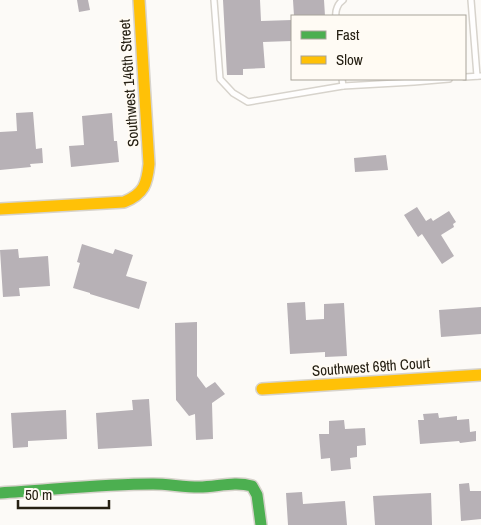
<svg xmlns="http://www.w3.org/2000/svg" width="481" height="525" font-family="'Archivo Narrow',sans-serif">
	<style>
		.building { fill: #b7b1b6 }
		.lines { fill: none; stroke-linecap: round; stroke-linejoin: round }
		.lane-casing { stroke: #d7d3cc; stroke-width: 8 }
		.fast-casing { stroke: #d7d3cc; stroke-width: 14 }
		.slow-casing { stroke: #d7d3cc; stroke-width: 14 }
		.lane { stroke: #fffefe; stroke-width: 5 }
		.fast { stroke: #4caf50; stroke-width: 11 }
		.slow { stroke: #ffc107; stroke-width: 11 }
		.labels { text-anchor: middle; stroke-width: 4; stroke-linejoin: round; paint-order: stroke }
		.street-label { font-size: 15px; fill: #262013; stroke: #fffbf4 }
	</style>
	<rect width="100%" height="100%" fill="#fcfaf7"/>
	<g class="building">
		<path d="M77 0H88L90 10 79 12Z"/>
		<path d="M223 0H260L261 21 292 20V41L263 42 265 68 243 69V75H227Z"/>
		<path d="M293 0H324L325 16H294Z"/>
		<path d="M33 112 36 149 42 148 43 163 30 164 31 167 0 170V132L17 131 16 113Z"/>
		<path d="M112 113 114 141H117L119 162 71 167 69 146 84 145 82 116Z"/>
		<path d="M386 155 388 170 355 172 354 158Z"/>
		<path d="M417 207 426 221 431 218 433 221 449 211 456 222 453 224 454 227 441 235 454 256 442 264 422 234 418 237 404 215Z"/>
		<path d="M82 244 113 254 115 249 133 255 126 276 147 282 139 309 90 294V293L73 288 80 263 77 262Z"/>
		<path d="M18 249 19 258 48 256 50 286 19 288 20 296 3 297 0 250Z"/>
		<path d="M305 302 306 320 324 319V304L344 303 347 356 325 357V352L290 354 287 303Z"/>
		<path d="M481 307V334L441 337 439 310Z"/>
		<path d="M197 322V376L206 388 215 382 225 394 212 403 213 439 196 440 195 414 189 416 176 400 175 323Z"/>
		<path d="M149 399 152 446 98 449 96 413 133 410 132 400Z"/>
		<path d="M66 410 67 439 28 441V447L13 448 11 413Z"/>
		<path d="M438 413 439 418 457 416V420L469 419 470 432 476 431V441L460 443 459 441 420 444 418 420H424L423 414Z"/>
		<path d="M344 420 345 429 365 428 366 445 357 446V457L350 458 351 469 331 471 330 458 321 459 319 434H329V421Z"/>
		<path d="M469 483 470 491H481V519L461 521 459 484Z"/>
		<path d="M302 492 303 504 345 501 347 525H288L286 493Z"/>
		<path d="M431 493 432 525H375L373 496Z"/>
	</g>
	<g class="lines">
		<g class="lane-casing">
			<g id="lane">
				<path d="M214 0 220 79 233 93 248 102 343 86"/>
				<path d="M471 0 477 76"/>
				<path d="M336 16C335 11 338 3 343 0"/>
				<path d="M465 77 481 76"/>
				<path d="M342 79 343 86 414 82 449 79"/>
			</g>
		</g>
		<g class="fast-casing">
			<path id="fast" d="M0 493C51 490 102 484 153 484 168 484 183 487 199 487 217 487 234 481 252 486L257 495 261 525"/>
		</g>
		<g class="slow-casing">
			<g id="slow">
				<path d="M0 209 124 202C144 194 147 184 149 164L139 0"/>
				<path d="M262 389 481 375"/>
			</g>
		</g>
		<use href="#lane" class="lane"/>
		<use href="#fast" class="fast"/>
		<use href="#slow" class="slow"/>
	</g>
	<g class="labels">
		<g class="street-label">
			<text transform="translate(129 83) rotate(-94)" y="5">Southwest 146th Street</text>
			<text transform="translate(371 367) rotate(-4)" y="5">Southwest 69th Court</text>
		</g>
	</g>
	<rect x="291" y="15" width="175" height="65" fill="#fffbf4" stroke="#a8a39a"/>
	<rect x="301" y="31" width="25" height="8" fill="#4caf50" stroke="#a8a39a"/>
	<text x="336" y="40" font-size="15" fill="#262013">Fast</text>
	<rect x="301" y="56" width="25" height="8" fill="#ffc107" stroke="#a8a39a"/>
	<text x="336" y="65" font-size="15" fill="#262013">Slow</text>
	<path d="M18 500v8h91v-8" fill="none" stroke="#262013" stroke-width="2.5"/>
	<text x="25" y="500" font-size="15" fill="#262013" stroke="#fffbf4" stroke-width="4" paint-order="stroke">50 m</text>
</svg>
